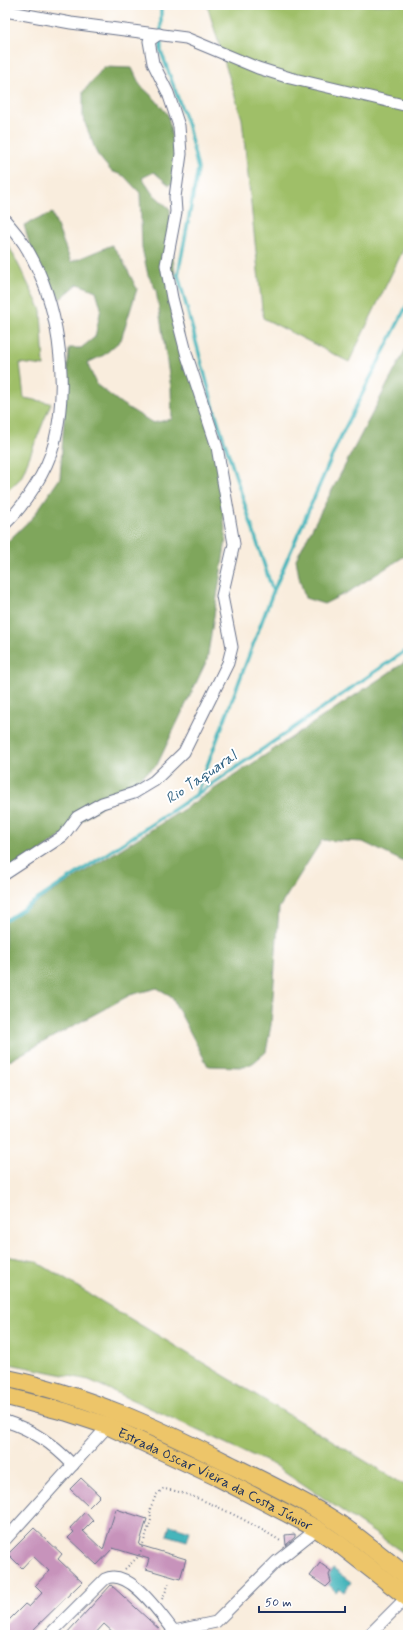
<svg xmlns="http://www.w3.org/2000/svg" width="413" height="1640" font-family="Mynerve,sans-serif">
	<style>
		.green { fill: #9fbf68; stroke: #5d7763 }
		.forest { fill: #7fa65c; stroke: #4d6a5d }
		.water { fill: #45b5bb; stroke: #30728c }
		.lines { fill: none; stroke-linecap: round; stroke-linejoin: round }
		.stream { stroke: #45b5bb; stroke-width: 3.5 }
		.building { fill: #c793bb }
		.minor-casing { stroke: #69728a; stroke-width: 13 }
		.primary-casing { stroke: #69728a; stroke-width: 19 }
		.path { stroke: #69728a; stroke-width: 2; stroke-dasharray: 1 3; stroke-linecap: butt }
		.minor { stroke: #fff; stroke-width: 11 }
		.primary { stroke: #edc569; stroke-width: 17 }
		.labels { text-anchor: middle; stroke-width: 4; stroke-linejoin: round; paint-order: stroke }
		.street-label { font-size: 14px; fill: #1b2f5e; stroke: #fff }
		.water-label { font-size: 15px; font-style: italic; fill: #2a5e7f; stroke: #fff }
	</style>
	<rect width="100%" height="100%" fill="#fff"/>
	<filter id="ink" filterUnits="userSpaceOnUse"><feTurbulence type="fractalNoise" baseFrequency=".025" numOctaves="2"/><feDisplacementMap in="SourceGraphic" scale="8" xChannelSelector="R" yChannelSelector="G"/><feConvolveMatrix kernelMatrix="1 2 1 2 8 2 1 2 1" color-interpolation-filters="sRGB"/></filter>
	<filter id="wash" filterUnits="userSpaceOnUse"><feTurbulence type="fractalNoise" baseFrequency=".012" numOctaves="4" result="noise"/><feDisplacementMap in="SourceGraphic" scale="16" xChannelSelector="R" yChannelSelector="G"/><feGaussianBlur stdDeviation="0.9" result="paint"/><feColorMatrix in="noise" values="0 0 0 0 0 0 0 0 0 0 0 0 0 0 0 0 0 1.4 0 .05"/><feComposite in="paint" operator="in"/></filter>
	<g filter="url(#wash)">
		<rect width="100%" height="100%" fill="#f9eddd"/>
		<g class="green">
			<path d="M207 5H408V240L349 362 263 318 242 119Z"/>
			<path d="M5 238 41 310 44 366 20 363 24 398 51 403 21 478 5 493Z"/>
			<path d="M5 1256 35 1261 408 1487V1556L278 1467 89 1380 5 1363Z"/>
		</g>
		<g class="forest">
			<path d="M104 67 132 68 140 85 155 99 168 115 176 162 175 183 169 185 154 172 142 178 152 193 170 209 171 240 183 342 217 447 226 540 207 660 157 765 5 878V544L33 517 60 478 69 348H81L95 337 101 308 96 291 78 284 60 299 33 256 24 225 52 213 71 262 112 245 122 259 137 289 121 340 104 355 87 363 97 385 122 404 153 423 172 419 171 388 156 290 148 275 142 248 140 193 124 176 111 171 97 154 83 118V92Z"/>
			<path d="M408 345V554L350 591 324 604 305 598 299 577 296 559Z"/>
			<path d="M408 660V864L363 842 322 840 279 908 271 1025 266 1052 253 1063 244 1067 208 1066 171 996 157 988 130 995 5 1063V922L184 809Z"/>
		</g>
		<g class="water">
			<path d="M170 1525 190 1531 187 1541 167 1535Z"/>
			<path d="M333 1569 351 1582 344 1592 339 1588 336 1592 329 1585 331 1579 329 1575Z"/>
		</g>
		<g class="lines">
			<g class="stream">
				<path d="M161 5V51L188 126 198 169 178 275 214 409 273 592 196 795"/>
				<path d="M273 592 340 438 408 303"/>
				<path d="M5 921 196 795 408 649"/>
			</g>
		</g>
		<g id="blocks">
			<g class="building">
				<path d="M81 1478 100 1496 89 1507 70 1489Z"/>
				<path d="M116 1509 147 1519 139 1545 186 1559 180 1579 146 1569 149 1559 113 1548 97 1565 68 1538 74 1532 70 1528 85 1512 93 1521 83 1531 103 1550Z"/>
				<path d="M34 1528 62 1554 58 1559 82 1582 28 1635H5V1624L25 1604 29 1607 42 1593 35 1586 49 1571 33 1556 22 1568 8 1554Z"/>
				<path d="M295 1534V1537L286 1545 285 1535Z"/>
				<path d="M320 1563 331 1571 329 1575 331 1582 326 1587 310 1576Z"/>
				<path d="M111 1585 160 1630 156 1635H116L104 1624 94 1635H65Z"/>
			</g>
		</g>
	</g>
	<g filter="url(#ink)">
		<use href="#blocks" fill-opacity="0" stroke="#69728a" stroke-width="1"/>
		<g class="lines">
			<g class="minor-casing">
				<g id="minor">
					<path d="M5 11 71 23 186 38 258 68 290 78 408 106"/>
					<path d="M5 220C11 227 18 235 24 244 59 299 70 381 54 444 47 471 25 505 5 524"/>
					<path d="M5 874 63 836 77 817 102 803 134 793 154 781 184 752 228 663 232 647 222 596 234 544 217 447 187 356 172 298 166 265 176 212 175 197 181 154 179 126 168 93 153 63 149 41 159 34"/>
					<path d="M5 1421C33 1430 53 1444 73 1465"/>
					<path d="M5 1540 108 1426"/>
					<path d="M49 1635 105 1579C129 1567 160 1614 174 1631"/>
					<path d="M170 1635 174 1631 216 1622 277 1561 317 1529"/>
					<path d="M369 1635 407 1597"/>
				</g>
			</g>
			<g class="primary-casing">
				<g id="primary">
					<path d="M5 1378C84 1394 156 1427 227 1463 263 1481 300 1498 334 1520 360 1537 383 1558 408 1577"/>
					<path id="s1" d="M5 1396 66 1412 108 1426 217 1477 317 1529 339 1544 408 1598"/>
				</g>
			</g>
			<g class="path">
				<path d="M125 1569 139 1556 151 1520 150 1509 156 1495 163 1489C193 1491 256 1525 282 1542"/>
				<path d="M162 1599 170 1582"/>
			</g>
			<use href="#minor" class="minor"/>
			<use href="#primary" class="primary"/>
		</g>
	</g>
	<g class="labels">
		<g class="street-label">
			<text dy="5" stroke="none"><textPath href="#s1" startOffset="227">Estrada Oscar Vieira da Costa Júnior</textPath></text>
		</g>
		<g class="water-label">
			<text transform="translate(201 777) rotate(-34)" y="5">Rio Taquaral</text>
		</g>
	</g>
	<rect width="413" height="1640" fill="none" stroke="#fff" stroke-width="20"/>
	<path d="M259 1606v6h86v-6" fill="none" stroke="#1b2f5e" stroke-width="2"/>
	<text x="265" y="1606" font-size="12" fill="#1b2f5e" stroke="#ffffff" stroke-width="3" paint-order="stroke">50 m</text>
</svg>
